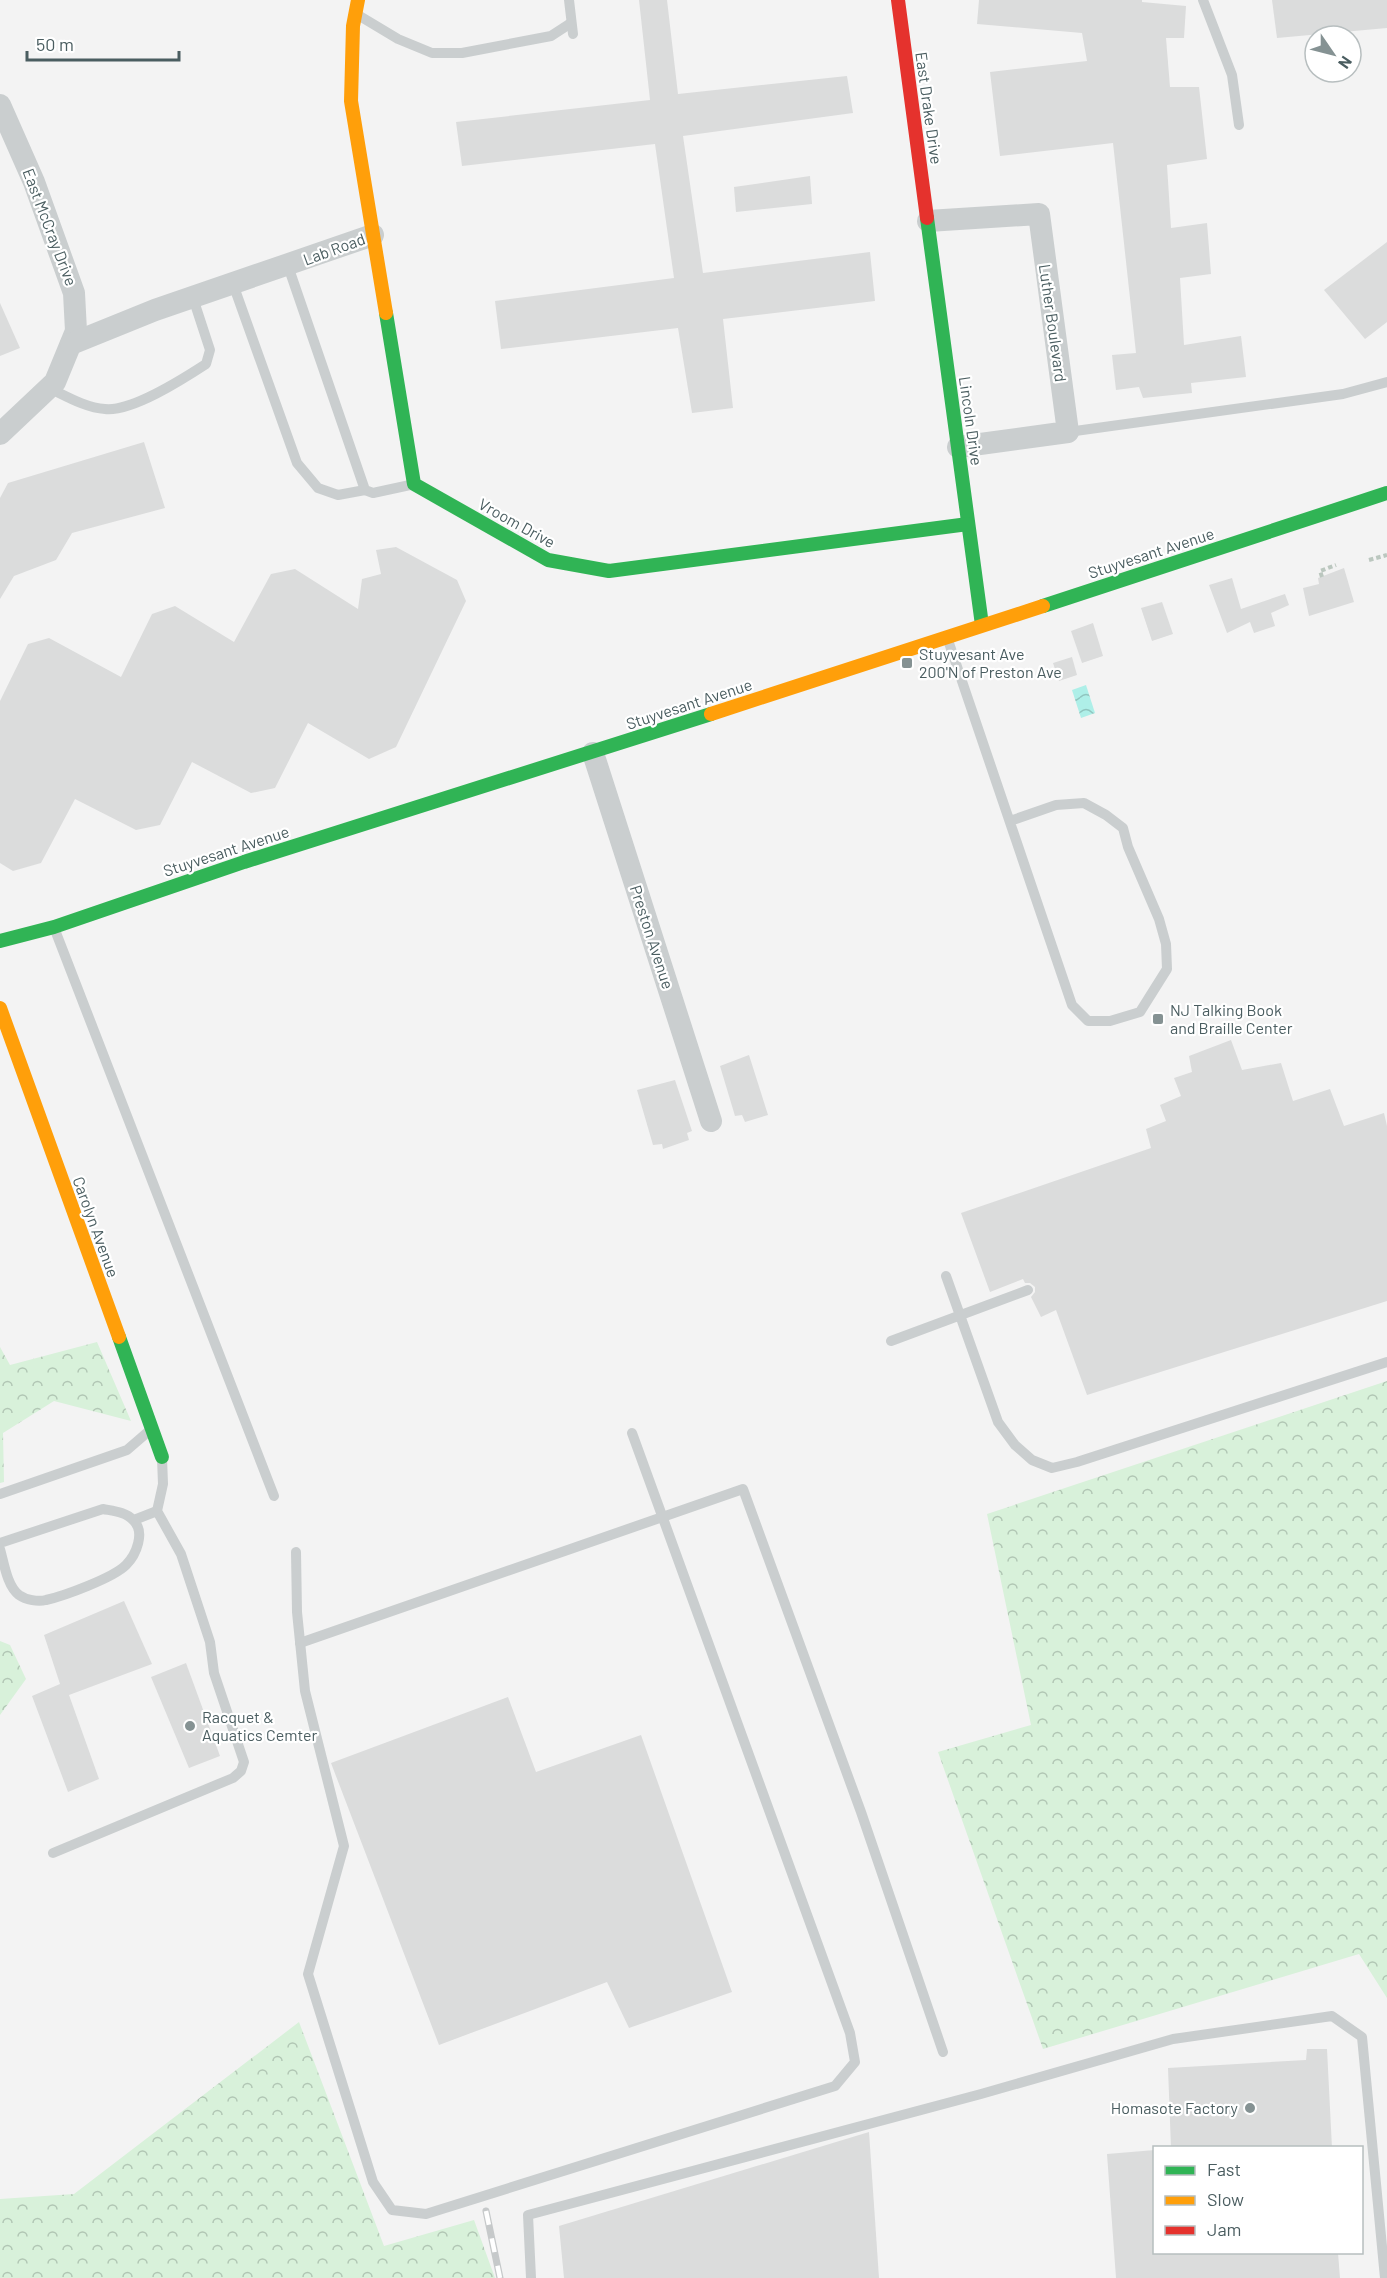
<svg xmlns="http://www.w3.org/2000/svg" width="1387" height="2278" font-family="Barlow,sans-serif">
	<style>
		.forest { fill: url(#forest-crowns) }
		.water { fill: url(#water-waves) }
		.building { fill: #dbdcdc }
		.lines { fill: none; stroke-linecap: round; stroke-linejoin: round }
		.path { stroke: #bbc7bf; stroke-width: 4; stroke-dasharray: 4.5 3; stroke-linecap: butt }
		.lane { stroke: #cacecf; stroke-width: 10 }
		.street { stroke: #cacecf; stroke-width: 22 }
		.fast { stroke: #30b455; stroke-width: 14 }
		.slow { stroke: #ff9f0a; stroke-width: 14 }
		.jam { stroke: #e5322d; stroke-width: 14 }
		.rail-casing { stroke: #c6c9ca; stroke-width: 7 }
		.rail { stroke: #fff; stroke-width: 4.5; stroke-dasharray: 14; stroke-linecap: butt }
		.poi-dot { fill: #859293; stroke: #fff; stroke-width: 2 }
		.labels { text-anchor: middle; stroke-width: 4.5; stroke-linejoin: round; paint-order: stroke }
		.street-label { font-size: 16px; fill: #4a5d60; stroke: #fff }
		.poi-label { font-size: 16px; fill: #4a5d60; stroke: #fff; text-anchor: start }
	</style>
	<defs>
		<pattern id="forest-crowns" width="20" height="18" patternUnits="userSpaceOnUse" patternTransform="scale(1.5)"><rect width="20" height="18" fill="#d8f1da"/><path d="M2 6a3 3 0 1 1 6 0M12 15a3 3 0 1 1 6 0" fill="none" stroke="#b1c6b4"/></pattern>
		<pattern id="water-waves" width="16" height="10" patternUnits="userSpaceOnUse" patternTransform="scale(1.5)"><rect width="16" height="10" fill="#aeefe8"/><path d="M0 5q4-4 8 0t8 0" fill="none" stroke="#90c5bf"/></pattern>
	</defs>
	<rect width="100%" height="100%" fill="#f3f3f3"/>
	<g class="forest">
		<path d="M97 1342 131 1421 54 1401 3 1433 4 1482 0 1483V1347L10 1365Z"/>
		<path d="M1387 1381V1998L1359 1954 1043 2049 938 1752 1031 1725 987 1514Z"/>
		<path d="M0 1641 10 1645 26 1679 0 1715Z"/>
		<path d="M299 2022 384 2246 474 2220 495 2278H0V2199L74 2194Z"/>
	</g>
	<path class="water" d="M1086 685 1095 713 1081 718 1072 690Z"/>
	<g class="building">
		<path d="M639 0H667L678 94 847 76 853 113 683 136 703 273 870 252 875 301 723 319 733 408 692 413 678 328 501 349 495 301 674 278 655 144 462 166 456 122 650 100Z"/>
		<path d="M979 0H1142V2L1186 6 1184 38H1166L1170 87H1199L1207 159 1167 165 1171 228 1207 223 1211 274 1180 278 1184 345 1241 336 1246 377 1191 383 1192 393 1143 398 1139 387 1116 390 1112 355 1136 353 1113 143 1000 156 990 72 1087 61 1082 33 977 24Z"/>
		<path d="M1272 0H1387V28L1277 38Z"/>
		<path d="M810 176 812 204 736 212 734 187Z"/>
		<path d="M1387 242V322L1365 339 1324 290Z"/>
		<path d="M0 303 20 348 0 356Z"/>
		<path d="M144 442 165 508 72 533 56 560 14 576 0 599V498L8 483Z"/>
		<path d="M396 547 457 580 466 601 396 747 369 759 308 723 275 788 251 793 192 762 160 825 136 830 75 799 41 863 13 871 0 863V701L28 644 49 638 121 677 152 614 175 606 234 642 271 574 295 569 358 609 362 579 381 574 376 550Z"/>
		<path d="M1344 568 1354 602 1309 616 1303 588 1319 584 1318 578Z"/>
		<path d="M1232 578 1241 609 1285 594 1289 605 1271 613 1275 626 1254 633 1250 622 1227 633 1209 585Z"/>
		<path d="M1162 602 1173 634 1152 641 1141 608Z"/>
		<path d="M1093 623 1103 656 1082 663 1071 631Z"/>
		<path d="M1072 657 1077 675 1059 681 1053 663Z"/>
		<path d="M1231 1040 1242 1070 1281 1063 1293 1101 1330 1089 1344 1126 1384 1113 1387 1126V1301L1087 1395 1056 1310 1041 1317 1031 1297 1035 1292V1287L1030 1283H1025L1023 1279 990 1292 961 1213 1151 1148 1146 1129 1166 1121 1160 1105 1181 1096 1174 1078 1192 1072 1189 1056Z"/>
		<path d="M749 1055 768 1115 745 1122 742 1115 735 1116 720 1066Z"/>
		<path d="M675 1080 692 1131 687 1133 689 1140 663 1149 662 1144 653 1145 637 1090Z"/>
		<path d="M124 1601 152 1664 69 1695 99 1779 68 1792 32 1696 60 1684 44 1635Z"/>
		<path d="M186 1663 220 1756 189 1768 151 1677Z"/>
		<path d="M508 1697 536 1772 641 1735 732 1992 629 2028 607 1982 439 2045 331 1763Z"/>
		<path d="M1307 2049H1327L1332 2148H1171L1168 2068 1306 2060Z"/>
		<path d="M869 2132 879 2278H564L559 2226Z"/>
		<path d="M1155 2150V2253H1338L1340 2278H1116L1107 2154Z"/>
	</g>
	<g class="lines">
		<g class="path">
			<path d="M1369 560 1387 555"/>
			<path d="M1322 577 1320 571 1336 565"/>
		</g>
		<g class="lane">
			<path d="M569 0 573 34"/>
			<path d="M1203 0 1232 75 1239 125"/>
			<path d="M358 15 398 39 432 53H462L551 36 571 23"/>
			<path d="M288 266 365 490 373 493 410 485"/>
			<path d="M233 284 297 463 318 488 338 495 365 490"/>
			<path d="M49 388C66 396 86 408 105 409 132 412 183 379 206 364L210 350 193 298"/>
			<path d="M1068 432 1343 394 1387 382"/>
			<path d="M948 640 1072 1005 1088 1021H1110L1140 1012 1167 969 1166 944 1159 919 1128 847 1123 828 1106 815 1084 803 1056 805 1010 821"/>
			<path d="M55 930 274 1496"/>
			<path d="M946 1276 998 1422 1015 1445 1032 1460 1052 1468 1077 1462 1387 1362"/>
			<path d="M891 1341 1028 1290"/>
			<path d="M0 1494 127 1450 149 1431"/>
			<path d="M134 1520 157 1511"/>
			<path d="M0 1543 103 1509C113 1511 126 1512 133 1520 146 1532 136 1555 126 1565 113 1578 64 1596 46 1600 38 1602 26 1600 19 1595 7 1586 4 1563 0 1549"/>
			<path d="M296 1552 297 1612 305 1691 344 1846 308 1974 373 2182 392 2210 426 2214 835 2086 855 2062 850 2033 632 1433"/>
			<path d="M300 1643 743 1489 861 1812 943 2052"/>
			<path d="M53 1853 233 1778 241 1771 244 1762 214 1673 210 1642 181 1554 157 1511 163 1484 162 1458"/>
			<path d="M531 2278 528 2215 981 2094 1173 2039 1332 2016 1362 2037 1385 2278"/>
		</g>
		<g class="street">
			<path d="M0 105 34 182 74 293 76 331 55 382 0 434"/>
			<path d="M928 221 1039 214 1068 432 958 447"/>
			<path d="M71 344 155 310 373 235"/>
			<path d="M593 753 711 1121"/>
		</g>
		<g class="fast">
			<path d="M927 218 982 625"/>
			<path d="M386 313 414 484 548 560 609 571 968 524"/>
			<path d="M1043 606 1387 493"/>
			<path d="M0 941 54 927 244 862 711 714"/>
			<path d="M119 1337 162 1457"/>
		</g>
		<g class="slow">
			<path d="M358 0 353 26 351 101 386 313"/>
			<path d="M711 714 1043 606"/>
			<path d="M0 1008 119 1337"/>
		</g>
		<path class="jam" d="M898 0 927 218"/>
		<g class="rail-casing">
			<path id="rail" d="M486 2211 500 2278"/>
		</g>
		<use href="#rail" class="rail"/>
	</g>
	<g class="poi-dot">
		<rect x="901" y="657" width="12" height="12" rx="3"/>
		<rect x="1152" y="1013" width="12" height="12" rx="3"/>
		<circle cx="190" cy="1726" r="6"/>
		<circle cx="1250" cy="2108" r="6"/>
	</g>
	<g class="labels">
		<g class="street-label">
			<text transform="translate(929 108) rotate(82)" y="6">East Drake Drive</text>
			<text transform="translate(50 227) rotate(69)" y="6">East McCray Drive</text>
			<text transform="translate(334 249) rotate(-20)" y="6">Lab Road</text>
			<text transform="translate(1053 323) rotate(82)" y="6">Luther Boulevard</text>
			<text transform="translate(971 421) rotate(82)" y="6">Lincoln Drive</text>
			<text transform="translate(517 523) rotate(29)" y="6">Vroom Drive</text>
			<text transform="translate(1151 553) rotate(-18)" y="6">Stuyvesant Avenue</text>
			<text transform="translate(689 704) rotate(-18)" y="6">Stuyvesant Avenue</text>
			<text transform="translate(226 851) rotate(-18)" y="6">Stuyvesant Avenue</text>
			<text transform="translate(652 937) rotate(72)" y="6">Preston Avenue</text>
			<text transform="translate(96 1227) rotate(70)" y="6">Carolyn Avenue</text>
		</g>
		<g class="poi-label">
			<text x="919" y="660">Stuyvesant Ave<tspan x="919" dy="18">200'N of Preston Ave</tspan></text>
			<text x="1170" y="1016">NJ Talking Book<tspan x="1170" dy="18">and Braille Center</tspan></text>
			<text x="202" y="1723">Racquet &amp;<tspan x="202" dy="18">Aquatics Cemter</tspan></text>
			<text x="1238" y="2114" text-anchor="end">Homasote Factory</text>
		</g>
	</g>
	<rect x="1153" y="2146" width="210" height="108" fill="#ffffff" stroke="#b7bebf" stroke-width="1.5"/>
	<rect x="1165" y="2166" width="30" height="9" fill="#30b455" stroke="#b7bebf" stroke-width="1.5"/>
	<text x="1207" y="2176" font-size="18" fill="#4a5d60">Fast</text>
	<rect x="1165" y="2196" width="30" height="9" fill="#ff9f0a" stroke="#b7bebf" stroke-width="1.5"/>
	<text x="1207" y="2206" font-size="18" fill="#4a5d60">Slow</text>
	<rect x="1165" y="2226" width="30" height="9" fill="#e5322d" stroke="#b7bebf" stroke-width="1.5"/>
	<text x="1207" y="2236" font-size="18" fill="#4a5d60">Jam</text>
	<g transform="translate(1333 54) rotate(125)"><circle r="28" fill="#ffffff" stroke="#b7bebf" stroke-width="1.5"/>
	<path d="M0-4.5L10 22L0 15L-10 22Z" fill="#859293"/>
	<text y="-9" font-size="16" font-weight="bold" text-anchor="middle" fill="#4a5d60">N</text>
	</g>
	<path d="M27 51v9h152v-9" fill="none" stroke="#4a5d60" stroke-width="3"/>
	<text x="36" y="51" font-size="18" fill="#4a5d60" stroke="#ffffff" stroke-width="4.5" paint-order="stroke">50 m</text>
</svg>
